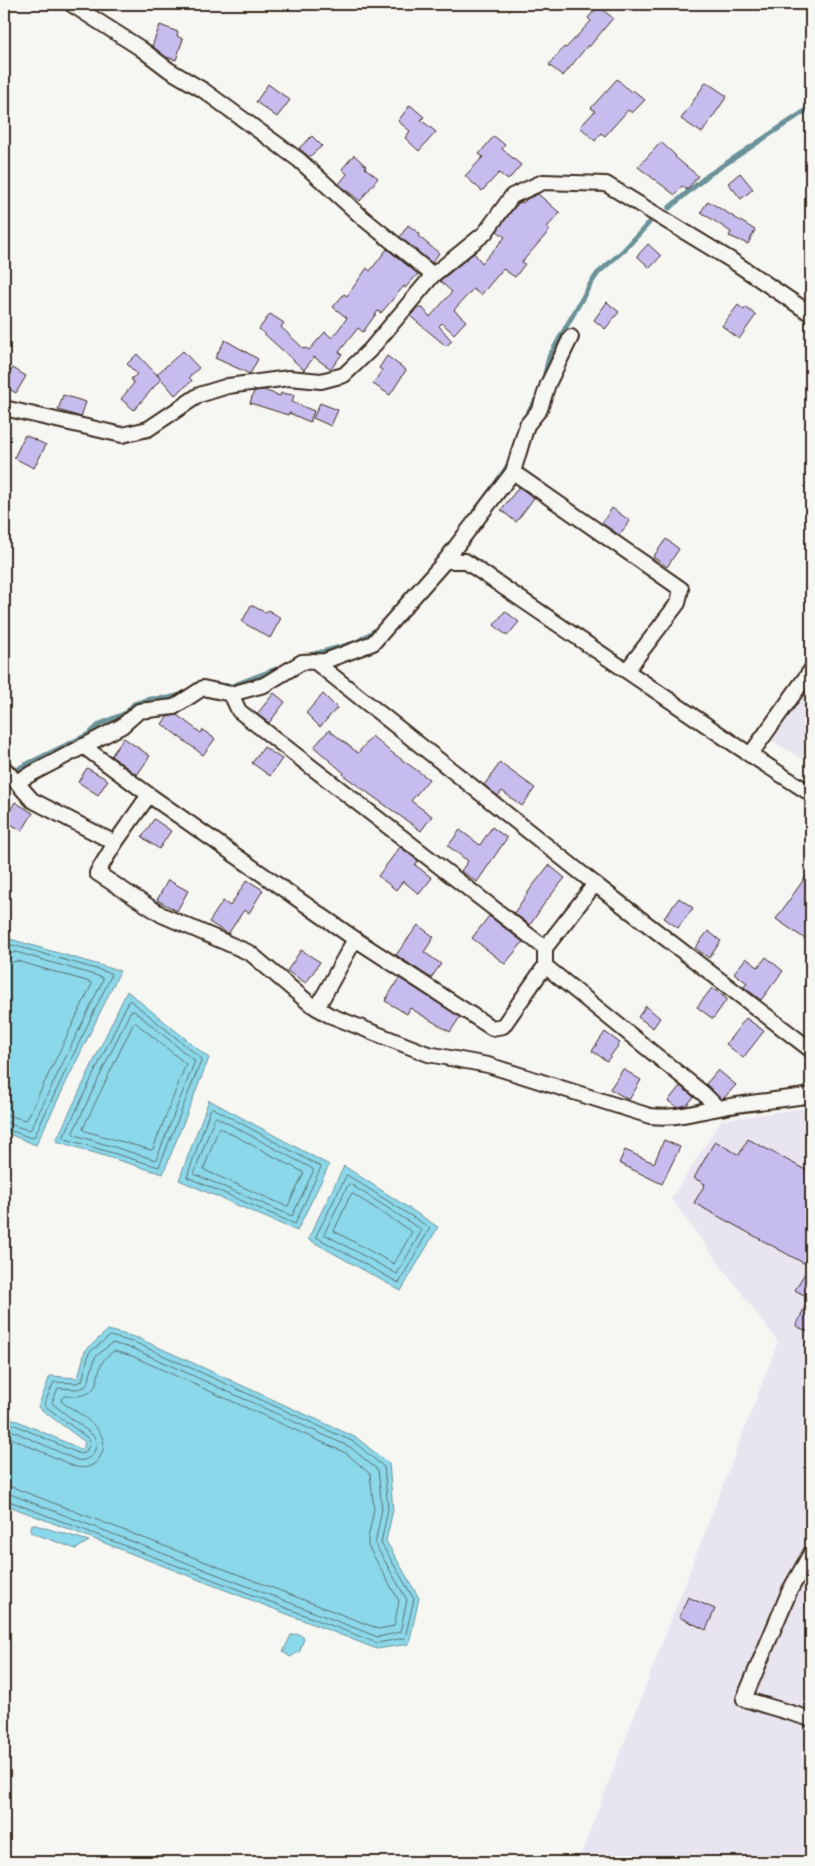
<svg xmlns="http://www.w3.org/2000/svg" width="815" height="1866" font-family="'Shantell Sans',sans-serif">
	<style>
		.built { fill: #e8e5f1 }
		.water { fill: #8bd8ea; stroke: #6b9298 }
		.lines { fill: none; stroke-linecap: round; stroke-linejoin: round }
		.shore { stroke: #5b7070; stroke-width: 1 }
		.stream { stroke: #6b9298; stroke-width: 5 }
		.building { fill: #c7bcee; stroke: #3b2a1e }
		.minor-casing { stroke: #3b2a1e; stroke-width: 18 }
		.minor { stroke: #f6f6f2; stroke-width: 14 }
	</style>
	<rect width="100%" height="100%" fill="#f6f6f2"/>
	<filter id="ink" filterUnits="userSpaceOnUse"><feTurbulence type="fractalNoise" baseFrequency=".02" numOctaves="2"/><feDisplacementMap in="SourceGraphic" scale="10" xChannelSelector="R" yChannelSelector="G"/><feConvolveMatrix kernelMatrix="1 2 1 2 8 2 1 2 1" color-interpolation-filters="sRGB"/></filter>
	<g filter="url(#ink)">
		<g class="built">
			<path d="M811 670V764L763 736Z"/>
			<path d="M811 1107V1862H578L778 1342 671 1199 721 1120Z"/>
		</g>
		<g class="water">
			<path d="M10 939 120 971 36 1145 4 1132V948Z"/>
			<path d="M127 991 209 1058 163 1174 56 1141Z"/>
			<path d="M209 1100 329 1165 297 1231 179 1180Z"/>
			<path d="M344 1166 438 1227 401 1291 308 1239Z"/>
			<path d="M108 1330 138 1338 357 1438 389 1464 393 1510 386 1541 419 1598 409 1644 377 1649 4 1504V1415L83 1450 85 1442 38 1407 50 1376 78 1378 85 1351Z"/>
			<path d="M32 1524 89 1541 76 1549 30 1532Z"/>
			<path d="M299 1634 304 1638 300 1651 290 1657 283 1652 291 1635Z"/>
		</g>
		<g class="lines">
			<g class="shore">
				<path d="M4 950 13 945 110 973 111 976 34 1137 31 1138 4 1128"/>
				<path d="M4 956 16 952 101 977 103 980 31 1129 28 1130 4 1122"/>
				<path d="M4 964 17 961 90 982 92 984 27 1119 25 1120 4 1114"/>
				<path d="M129 1001H131L202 1059 159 1167 66 1139 64 1137Z"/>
				<path d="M131 1011H134L195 1061 156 1160 75 1135 73 1133Z"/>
				<path d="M134 1023H136L186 1064 153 1149 151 1150 85 1131 83 1129Z"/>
				<path d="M213 1108 321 1167 295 1224 187 1177 210 1110Z"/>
				<path d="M216 1117 313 1169V1172L292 1216 194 1174 214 1119Z"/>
				<path d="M220 1128 303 1172V1175L288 1206H286L204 1170V1168L218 1130Z"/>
				<path d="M347 1175 430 1228 399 1283 316 1237Z"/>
				<path d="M350 1184 422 1230 397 1274 324 1234 348 1185Z"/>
				<path d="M353 1194 412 1232 394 1264 334 1231 350 1196Z"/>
				<path d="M4 1420 80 1454 85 1453 90 1444 89 1439 45 1406 44 1404 54 1382 77 1383 82 1381 89 1353 110 1336 136 1343 354 1442 384 1467 388 1509 381 1543 414 1599 405 1638 377 1643 4 1499"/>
				<path d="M4 1427 77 1460C91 1463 100 1448 94 1436L53 1404 52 1402 58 1388 78 1389 85 1387 89 1380 95 1357 112 1343 134 1349 350 1447 378 1470 382 1509 375 1544 407 1600 400 1632 378 1637 10 1494 4 1493"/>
				<path d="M4 1435 76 1467C85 1469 92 1467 98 1460 118 1433 80 1415 62 1402L61 1399 64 1396C114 1399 85 1368 114 1351L132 1356 346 1453 370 1474 374 1509 368 1538V1546L399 1601 394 1626 379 1629 12 1487 4 1485"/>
			</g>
			<g class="stream">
				<path d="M669 208 707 176 811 107"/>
				<path d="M543 382 549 357 591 283 598 273 624 250 649 223"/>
				<path d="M520 425 539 395"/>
				<path d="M474 512C487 495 500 479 511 460"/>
				<path d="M303 657 355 643 379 628"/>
				<path d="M219 685 232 686 284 666"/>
				<path d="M4 782 21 767 89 734 100 724 126 713 134 704 150 699 169 698 184 694"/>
			</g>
		</g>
		<g class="building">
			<path d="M598 6 613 18 589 47 588 45 563 76 549 65 564 47 566 48 591 21 588 18Z"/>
			<path d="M160 25 178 32 177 36 183 39 176 60 166 57 152 46Z"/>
			<path d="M617 79 631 92 633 90 645 100 632 113 628 110 605 136 601 133 595 141 580 127 595 111 591 108Z"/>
			<path d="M706 82 727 96 702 133 681 119Z"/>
			<path d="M268 84 290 100 277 117 256 102Z"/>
			<path d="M410 105 424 117 421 120 436 132 419 151 405 138 410 131 398 121Z"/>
			<path d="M312 136 322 146 309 157 299 148Z"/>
			<path d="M494 136 505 145 502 149 521 165 508 180 499 173 482 191 465 176 483 157 479 154Z"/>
			<path d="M661 142 676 156 675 157 698 176 687 190 682 186 675 195 638 167Z"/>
			<path d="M354 155 366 166 365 168 378 178 360 201 339 184 347 174 342 169Z"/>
			<path d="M740 173 753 189 741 199 728 183Z"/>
			<path d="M538 194 560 213 547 227 550 230 522 262 525 264 515 277 503 269 481 295 473 289 454 310 466 321 454 334 442 323 439 326 452 341 446 346 410 316 418 308H423L430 317 452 292 440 281 474 253 482 263 505 237 497 231 514 208 520 202 523 203 527 199Z"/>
			<path d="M708 201 755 230 748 244 729 236 731 232 701 212Z"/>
			<path d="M408 225 420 234 418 236 439 253 432 263 400 237Z"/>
			<path d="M648 244 661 256 650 268 637 256Z"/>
			<path d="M387 249 418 274 405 288 404 286 381 313 378 311 363 332 358 328 339 352 342 354 331 369 314 357 304 370 259 329 270 314 284 323 281 327 304 349 306 348 309 350 325 332 332 338 347 318 333 307 344 294 347 296 367 268 370 271Z"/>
			<path d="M607 302 619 312 605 329 594 320Z"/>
			<path d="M738 305 744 310 745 307 756 315 739 339 722 326Z"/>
			<path d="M225 340 258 359 250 374 215 358Z"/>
			<path d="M183 351 199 368 189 377 192 381 175 395 157 374Z"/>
			<path d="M137 354 161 379 134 410 121 399 134 383 131 379 137 374 127 364Z"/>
			<path d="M387 356 406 370 390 395 373 384 382 370 379 368Z"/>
			<path d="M4 366 11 371 13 368 26 376 16 393 4 386Z"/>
			<path d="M264 390 280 396 281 393 294 395 292 402 314 411 310 422 289 413 288 415 250 403 254 391Z"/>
			<path d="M63 395 86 402 81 417 58 410Z"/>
			<path d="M320 403 338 410 331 426 313 418Z"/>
			<path d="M25 435 46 445 34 468 14 458Z"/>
			<path d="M519 487 534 498 516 522 501 510Z"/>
			<path d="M612 508 630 521 619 535 602 523Z"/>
			<path d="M666 539 679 549 667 567 653 557Z"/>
			<path d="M251 605 266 613 268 610 281 618 270 638 242 622Z"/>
			<path d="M505 611 519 622 507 636 494 625Z"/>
			<path d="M274 693 285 702 269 723 257 714Z"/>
			<path d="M323 694 337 708 320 727 306 713Z"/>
			<path d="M177 715 201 733 203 730 215 739 203 755 162 724 167 717Z"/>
			<path d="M329 730 358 753 372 736 387 749 429 779 411 801 432 816 421 831 343 775 344 773 314 747Z"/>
			<path d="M124 738 150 756 137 775 111 756Z"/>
			<path d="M264 747 282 759 270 776 252 763Z"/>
			<path d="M500 763 535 788 522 806 502 791 498 796 484 785Z"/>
			<path d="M87 768 108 780 98 795 78 782Z"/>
			<path d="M15 802 33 813 22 831 4 820Z"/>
			<path d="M154 819 171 831 159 849 142 837Z"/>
			<path d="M492 827 507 838 477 882 461 871 468 861 448 846 460 830 480 845Z"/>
			<path d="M400 847 418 861 415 865 432 878 419 894 403 881 396 890 378 876Z"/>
			<path d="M549 865 565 878 546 901 530 925 514 913 531 888Z"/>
			<path d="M811 869V943L776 919Z"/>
			<path d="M168 880 188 891 177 911 157 900Z"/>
			<path d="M247 880 263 890 249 913 244 910 228 934 209 922 223 901 230 906Z"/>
			<path d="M679 898 693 908 678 928 664 918Z"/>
			<path d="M489 916 523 942 505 964 472 938Z"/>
			<path d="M418 925 434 937 424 952 441 964 431 978 396 955Z"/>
			<path d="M708 931 721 941 709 958 695 948Z"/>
			<path d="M301 950 320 962 306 983 287 971Z"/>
			<path d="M766 957 783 971 761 1000 744 987 747 983 734 973 746 958 758 967Z"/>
			<path d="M399 978 460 1017 450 1032 410 1008 407 1014 385 1001Z"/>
			<path d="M712 988 727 999 713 1019 697 1007Z"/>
			<path d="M646 1006 660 1018 653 1028 638 1017Z"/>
			<path d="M746 1018 764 1031 743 1058 726 1044Z"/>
			<path d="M605 1032 620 1043 607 1061 592 1051Z"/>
			<path d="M623 1069 641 1080 629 1100 610 1089Z"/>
			<path d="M718 1070 736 1085 724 1098 721 1099 706 1084Z"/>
			<path d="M680 1086 694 1097 687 1105 677 1107 668 1101Z"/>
			<path d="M748 1139 811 1173V1333L796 1326 809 1298 795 1290 809 1266 694 1203 705 1184 694 1178 715 1141 739 1155Z"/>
			<path d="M664 1140 680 1147 662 1184 619 1163 625 1150 654 1163Z"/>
			<path d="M688 1597 715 1609 706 1630 679 1617Z"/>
		</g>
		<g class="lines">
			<g class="minor-casing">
				<g id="minor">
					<path d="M71 4 140 48 169 70 203 90 299 160 363 218 433 275"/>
					<path d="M4 408 122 435 148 429 199 395 228 386 289 378 321 381 344 375 370 350 433 275 485 233 512 196 543 182 606 184 731 260 811 314"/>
					<path d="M513 472 527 425 540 409 548 384 571 337"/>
					<path d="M445 561 513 472 681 589 678 603 627 670"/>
					<path d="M314 661 595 884 545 948"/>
					<path d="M231 694 239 711 545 948V966L704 1094 718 1108"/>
					<path d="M83 746 149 795"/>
					<path d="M750 755 811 670"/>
					<path d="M4 768 32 800 115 843 97 873 162 915 250 953 309 1003 329 1015 428 1054 488 1065 650 1116C679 1119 693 1112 719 1108 750 1102 781 1100 811 1095"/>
					<path d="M16 782 122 726 139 711 174 707 203 688 231 694 264 685 302 662 325 661 373 643 445 561H465L737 746 811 794"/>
					<path d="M115 843 149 795 355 939"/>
					<path d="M595 884 811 1050"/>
					<path d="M317 1008 355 939 492 1028 503 1026 545 966"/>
					<path d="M811 1553 790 1590 744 1699 811 1719"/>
				</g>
			</g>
			<use href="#minor" class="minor"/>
		</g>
	</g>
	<rect width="815" height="1866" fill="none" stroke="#f6f6f2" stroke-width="20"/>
	<rect x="10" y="10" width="795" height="1846" fill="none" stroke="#3b2a1e" stroke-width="2" filter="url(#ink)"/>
</svg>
